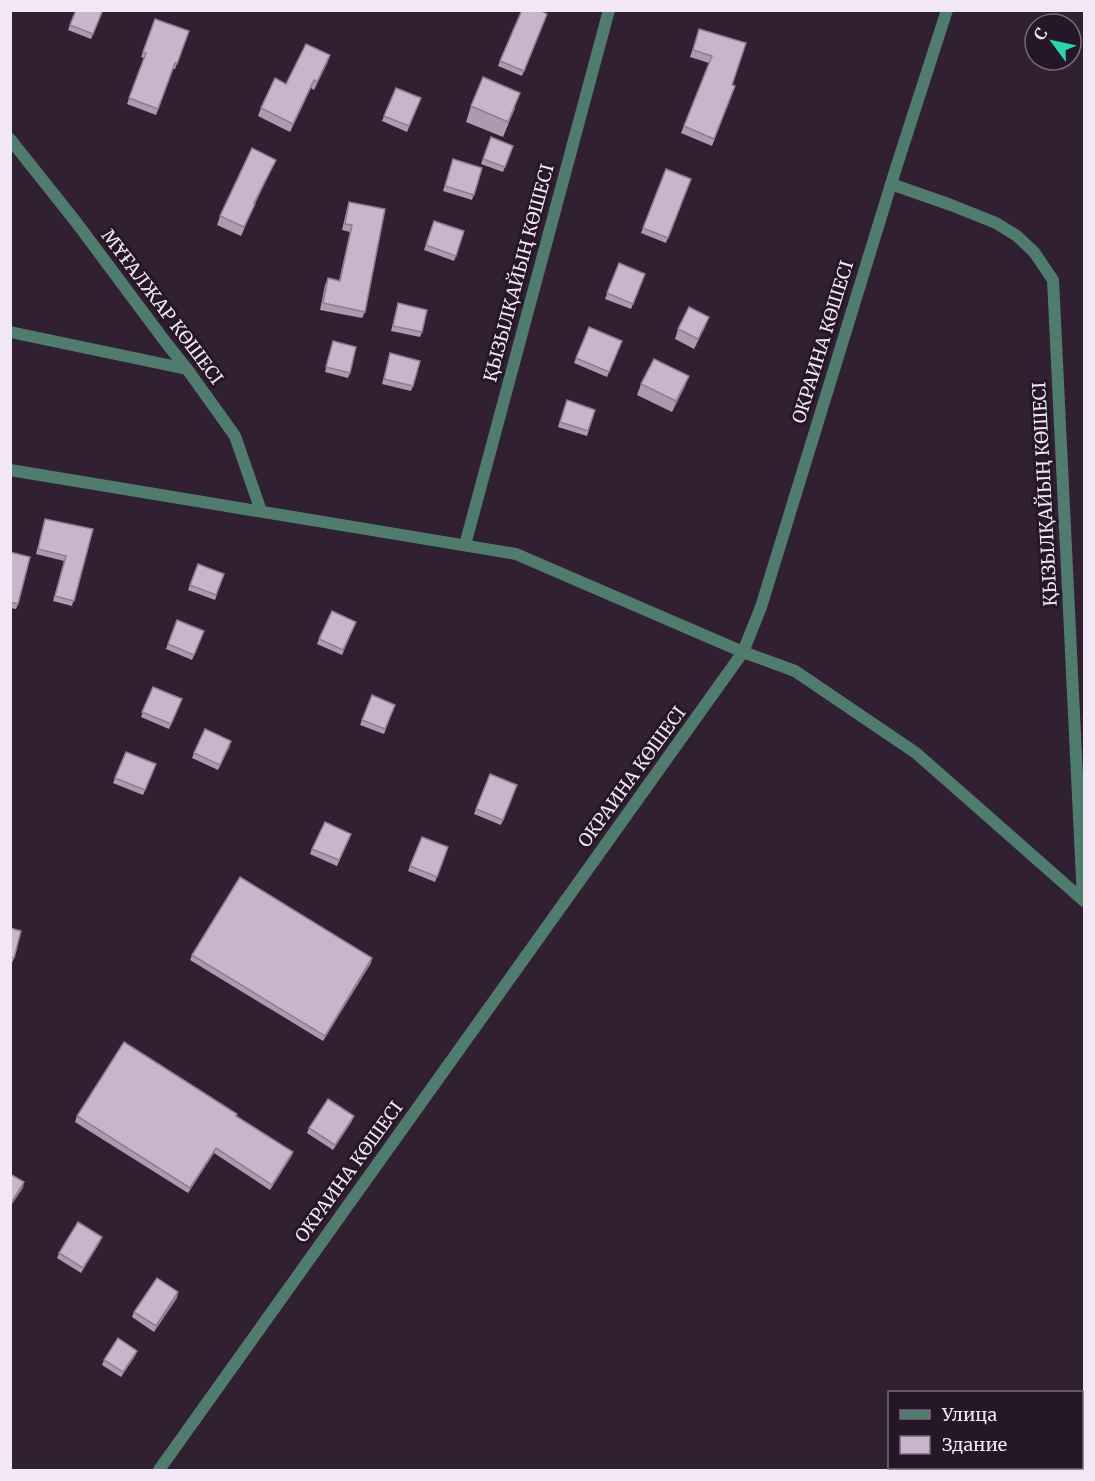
<svg xmlns="http://www.w3.org/2000/svg" width="1095" height="1481" font-family="Merriweather,serif">
	<style>
		.lines { fill: none; stroke-linecap: round; stroke-linejoin: round }
		.minor { stroke: #507c6e; stroke-width: 12 }
		.tertiary { stroke: #507c6e; stroke-width: 12 }
		.wall { fill: #ac9baf }
		.shaded-wall { fill: #8c7e8e }
		.building { fill: #c8b4cb; stroke: #8c7e8e; stroke-width: 1.5 }
		.labels { text-anchor: middle; stroke-width: 6; stroke-linejoin: round; paint-order: stroke }
		.street-label { font-size: 18px; fill: #f2e7f4; stroke: #261728 }
	</style>
	<rect width="100%" height="100%" fill="#302032"/>
	<g class="lines">
		<g class="minor">
			<path d="M10 139 76 222 167 344 187 369 235 436 261 511"/>
			<path d="M891 184 951 205 996 223 1017 236 1034 252 1053 280 1083 900"/>
			<path d="M10 332 187 369"/>
			<path d="M10 470 516 554 743 652 795 671 916 753 1084 901"/>
			<path d="M465 545 609 10"/>
		</g>
		<path class="tertiary" d="M159 1470 743 652 761 607 896 168 947 10"/>
	</g>
	<g class="wall">
		<path d="M76 10 102 12 91 39 68 30Z"/>
		<path d="M547 14 522 76 498 66 500 61Z"/>
		<path d="M155 19 189 31 175 69H173L156 115 127 104 144 58 141 57Z"/>
		<path d="M699 29 732 85 735 86 712 146 681 133 709 63 690 57Z"/>
		<path d="M330 55 314 90 311 88 290 132 258 116 261 108 286 84Z"/>
		<path d="M396 88 421 98 407 132 382 121Z"/>
		<path d="M471 106 515 108 503 137 466 122Z"/>
		<path d="M491 137 513 146 503 172 481 164Z"/>
		<path d="M453 159 482 168 472 200 443 191Z"/>
		<path d="M272 168 255 204 241 236 217 225 220 216Z"/>
		<path d="M666 169 691 179 666 243 641 233Z"/>
		<path d="M349 202 365 312 362 318 320 310 325 285 328 278 339 281 350 232 342 230 347 208Z"/>
		<path d="M434 221 456 256 454 261 424 250Z"/>
		<path d="M619 263 645 274 631 309 605 299Z"/>
		<path d="M398 303 422 332 420 337 391 331Z"/>
		<path d="M709 317 705 327 694 349 675 339 678 329Z"/>
		<path d="M589 327 622 341 607 377 574 363Z"/>
		<path d="M333 341 350 373 348 378 325 372Z"/>
		<path d="M390 353 413 386 411 391 382 384Z"/>
		<path d="M689 376 685 386 672 412 637 395 641 384Z"/>
		<path d="M567 400 595 410 587 436 558 427Z"/>
		<path d="M45 519 93 529 72 606 53 601 64 561 36 554Z"/>
		<path d="M10 552 18 604 16 609 10 608Z"/>
		<path d="M198 564 224 574 215 600 188 590Z"/>
		<path d="M177 620 204 631 192 660 166 649Z"/>
		<path d="M354 627 342 655 317 644 319 639Z"/>
		<path d="M153 687 182 699 169 729 141 717Z"/>
		<path d="M372 695 395 705 384 734 360 725Z"/>
		<path d="M230 746 218 770 192 758 194 753Z"/>
		<path d="M126 752 156 764 143 795 113 783Z"/>
		<path d="M490 774 517 785 501 825 474 814Z"/>
		<path d="M349 839 337 866 310 854 312 849Z"/>
		<path d="M448 847 435 882 408 871 410 866Z"/>
		<path d="M10 928 14 958 12 963H10Z"/>
		<path d="M192 955 371 963 323 1041 190 960Z"/>
		<path d="M77 1116H236L293 1152 291 1157 270 1190 214 1153 188 1193 75 1122Z"/>
		<path d="M352 1121 333 1150 307 1133 309 1128Z"/>
		<path d="M100 1242 81 1273 57 1258 59 1253Z"/>
		<path d="M177 1298 154 1332 132 1317 134 1312Z"/>
		<path d="M137 1351 135 1356 121 1377 102 1365 104 1360Z"/>
	</g>
	<g class="shaded-wall">
		<path d="M330 55 327 64 314 90 317 82Z"/>
		<path d="M314 80 311 88 290 132 293 124Z"/>
		<path d="M276 160 272 168 251 212 254 203Z"/>
		<path d="M709 317 705 327 694 349 698 339Z"/>
		<path d="M689 376 685 386 672 412 676 401Z"/>
		<path d="M372 958 371 963 323 1041 325 1036Z"/>
		<path d="M354 1116 352 1121 333 1150 335 1145Z"/>
		<path d="M216 1148 214 1153 188 1193 190 1188Z"/>
		<path d="M293 1152 291 1157 270 1190 272 1185Z"/>
		<path d="M24 1182 23 1188 10 1207V1205Z"/>
		<path d="M102 1237 100 1242 81 1273 83 1268Z"/>
		<path d="M178 1292 177 1298 154 1332 156 1326Z"/>
		<path d="M137 1351 135 1356 121 1377 123 1372Z"/>
	</g>
	<g class="building">
		<path d="M76 10H98L102 12 93 34 70 25Z"/>
		<path d="M522 10H539L547 14 524 71 500 61Z"/>
		<path d="M155 19 189 31 177 64 175 63 158 109 129 98 146 53 143 52Z"/>
		<path d="M699 29 746 43 732 85 735 86 714 139 684 126 712 56 693 50Z"/>
		<path d="M306 44 330 55 317 82 314 80 293 124 261 108 275 78 286 84Z"/>
		<path d="M483 77 520 93 508 122 471 106Z"/>
		<path d="M396 88 421 98 409 126 384 116Z"/>
		<path d="M491 137 513 146 505 167 483 159Z"/>
		<path d="M252 148 276 160 254 203 255 204 244 227 220 216Z"/>
		<path d="M453 159 482 168 474 195 445 186Z"/>
		<path d="M666 169 691 179 668 238 643 228Z"/>
		<path d="M349 202 385 209 365 312 323 303 328 278 340 281 352 225 345 224Z"/>
		<path d="M434 221 464 231 456 256 426 245Z"/>
		<path d="M619 263 645 274 633 304 607 293Z"/>
		<path d="M398 303 427 310 422 332 393 326Z"/>
		<path d="M689 307 709 317 698 339 678 329Z"/>
		<path d="M589 327 622 341 609 372 576 358Z"/>
		<path d="M333 341 356 347 350 373 326 367Z"/>
		<path d="M390 353 420 361 413 386 384 379Z"/>
		<path d="M654 359 689 376 676 401 641 384Z"/>
		<path d="M567 400 595 410 588 431 560 422Z"/>
		<path d="M45 519 93 529 74 601 55 596 66 556 38 549Z"/>
		<path d="M10 552 30 557 18 604 10 602Z"/>
		<path d="M198 564 224 574 216 595 190 585Z"/>
		<path d="M332 611 356 622 343 650 319 639Z"/>
		<path d="M177 620 204 631 194 655 168 644Z"/>
		<path d="M153 687 182 699 171 724 142 712Z"/>
		<path d="M372 695 395 705 385 729 362 720Z"/>
		<path d="M205 729 231 741 220 765 194 753Z"/>
		<path d="M126 752 156 764 145 790 115 778Z"/>
		<path d="M490 774 517 785 503 820 476 809Z"/>
		<path d="M325 822 351 834 339 860 312 849Z"/>
		<path d="M422 837 448 847 437 877 410 866Z"/>
		<path d="M240 877 372 958 325 1036 192 955Z"/>
		<path d="M10 928 21 931 14 958 10 957Z"/>
		<path d="M124 1042 237 1114 236 1116 293 1152 272 1185 216 1148 190 1188 77 1116Z"/>
		<path d="M328 1099 354 1116 335 1145 309 1128Z"/>
		<path d="M10 1174 24 1182 10 1205Z"/>
		<path d="M78 1222 102 1237 83 1268 59 1253Z"/>
		<path d="M157 1278 178 1292 156 1326 134 1312Z"/>
		<path d="M118 1338 137 1351 123 1372 104 1360Z"/>
	</g>
	<g class="labels">
		<g class="street-label">
			<text transform="translate(519 273) rotate(-75)" y="6">ҚЫЗЫЛҚАЙЫҢ КӨШЕСІ</text>
			<text transform="translate(162 307) rotate(53)" y="6">МҰҒАЛЖАР КӨШЕСІ</text>
			<text transform="translate(823 342) rotate(-73)" y="6">ОКРАИНА КӨШЕСІ</text>
			<text transform="translate(1045 494) rotate(-93)" y="6">ҚЫЗЫЛҚАЙЫҢ КӨШЕСІ</text>
			<text transform="translate(632 777) rotate(-54)" y="6">ОКРАИНА КӨШЕСІ</text>
			<text transform="translate(349 1172) rotate(-54)" y="6">ОКРАИНА КӨШЕСІ</text>
		</g>
	</g>
	<rect width="1095" height="1481" fill="none" stroke="#f2e7f4" stroke-width="24"/>
	<rect x="888" y="1391" width="195" height="78" fill="#261728" stroke="#786a7a" stroke-width="1.5"/>
	<rect x="900" y="1410" width="30" height="9" fill="#507c6e" stroke="#786a7a" stroke-width="1.5"/>
	<text x="942" y="1421" font-size="18" fill="#f2e7f4">Улица</text>
	<rect x="900" y="1436" width="30" height="18" fill="#c8b4cb" stroke="#786a7a" stroke-width="1.5"/>
	<text x="942" y="1451" font-size="18" fill="#f2e7f4">Здание</text>
	<g transform="translate(1053 42) rotate(303)"><circle r="28" fill="#261728" stroke="#786a7a" stroke-width="1.5"/>
	<path d="M0-4.5L10 22L0 15L-10 22Z" fill="#2ad5ac"/>
	<text y="-9" font-size="16" font-weight="bold" text-anchor="middle" fill="#f2e7f4">С</text>
	</g>
</svg>
